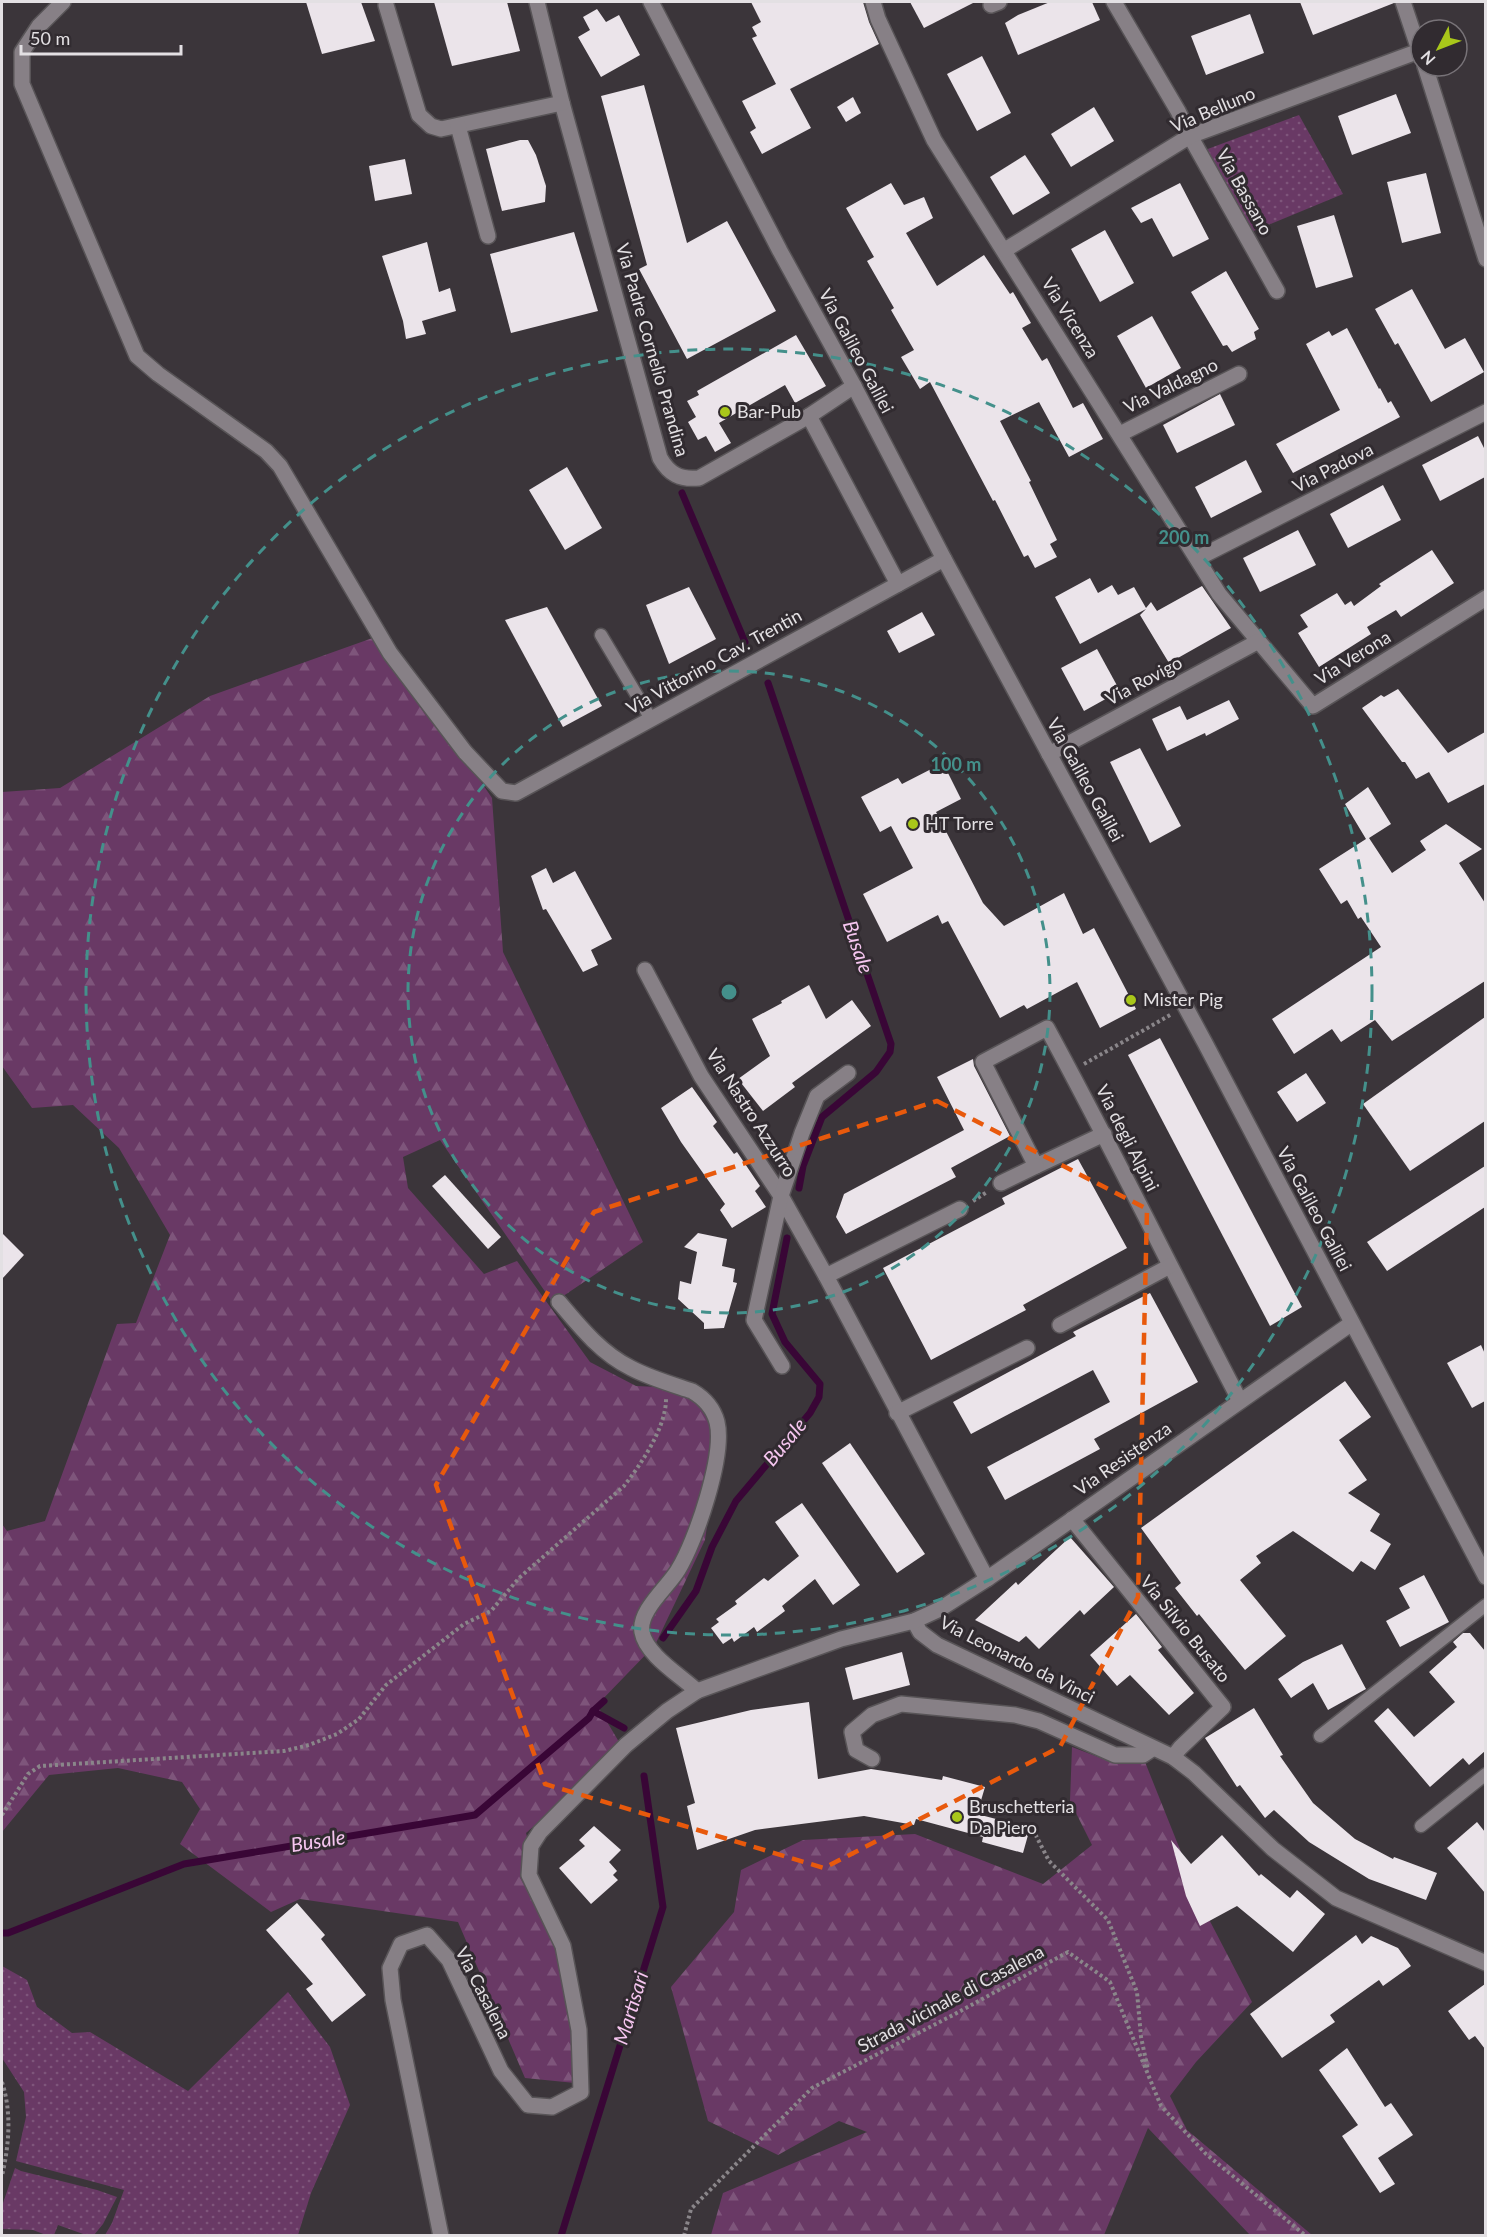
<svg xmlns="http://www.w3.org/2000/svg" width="1487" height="2237" font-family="Lato,sans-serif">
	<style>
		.grass { fill: url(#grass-dots) }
		.forest { fill: url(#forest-firs) }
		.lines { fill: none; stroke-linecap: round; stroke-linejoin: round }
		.stream { stroke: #390636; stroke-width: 7 }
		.building { fill: #ebe4ea }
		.service-casing { stroke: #585457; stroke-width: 15 }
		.minor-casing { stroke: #585457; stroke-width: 18 }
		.secondary-casing { stroke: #585457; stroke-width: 18 }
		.path { stroke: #8a868a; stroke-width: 4; stroke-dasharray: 3 3; stroke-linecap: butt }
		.service { stroke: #878086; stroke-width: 12 }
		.minor { stroke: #878086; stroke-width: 15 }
		.secondary { stroke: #878086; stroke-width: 15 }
		.marked { fill: none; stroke: #e8590c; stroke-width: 4.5; stroke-dasharray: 12 8; stroke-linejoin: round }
		.ring { fill: none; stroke: #44908b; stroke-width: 3; stroke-dasharray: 10 8 }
		.poi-dot { fill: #a9c71a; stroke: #312b30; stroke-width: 2 }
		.labels { text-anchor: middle; stroke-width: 6; stroke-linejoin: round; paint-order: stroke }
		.street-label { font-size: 18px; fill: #e3e0e3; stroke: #312b30 }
		.poi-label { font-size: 18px; fill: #e3e0e3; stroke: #312b30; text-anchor: start }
		.water-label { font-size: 20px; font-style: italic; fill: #f6c6f0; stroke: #312b30 }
		.centre { fill: #44908b; stroke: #312b30; stroke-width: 3 }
		.ring-label { font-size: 18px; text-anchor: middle; font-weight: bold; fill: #44908b; stroke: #312b30; stroke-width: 6; stroke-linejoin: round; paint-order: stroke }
	</style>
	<defs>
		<pattern id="grass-dots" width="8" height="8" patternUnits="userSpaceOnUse" patternTransform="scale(1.5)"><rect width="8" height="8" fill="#693965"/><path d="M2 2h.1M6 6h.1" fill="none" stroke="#7e557b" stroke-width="1.8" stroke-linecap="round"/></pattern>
		<pattern id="forest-firs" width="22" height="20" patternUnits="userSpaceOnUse" patternTransform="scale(1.5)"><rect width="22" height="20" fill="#693965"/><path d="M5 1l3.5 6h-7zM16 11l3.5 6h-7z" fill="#7e557b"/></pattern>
	</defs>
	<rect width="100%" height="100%" fill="#3b353a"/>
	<g class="grass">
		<path d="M1299 115 1343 194 1251 232 1205 150Z"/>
		<path d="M2 1966 27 1980 37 2007 72 2033 90 2032 188 2091 288 1992 330 2047 350 2105 311 2193 298 2235H105L112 2223 124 2190 16 2161 26 2117 24 2092 2 2058Z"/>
		<path d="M15 2168 21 2171 97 2190 117 2197 103 2224 94 2235H86L58 2225 54 2235H46L33 2230 2 2229V2206Z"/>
	</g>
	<g class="forest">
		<path d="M381 635 492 798 503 952 643 1242 553 1303 440 1140 403 1157 408 1188 484 1274 517 1261 590 1362 636 1386 702 1389 723 1415 705 1540 655 1645 597 1705 622 1747 526 1833 580 2023 575 2083 525 2078 458 1922 300 1899 271 1912 180 1844 200 1809 182 1782 118 1768 49 1775 2 1832V1524L7 1531 45 1521 117 1324 136 1323 170 1235 119 1148 73 1105 32 1108 2 1066V792L60 788 210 696Z"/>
		<path d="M1072 1747 1114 1763 1143 1757 1183 1857 1175 1854 1252 2002 1196 2062 1170 2096 1187 2130 1312 2235H1250L1148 2128 1104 2235H711L723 2193 867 2132 839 2121 778 2155 708 2121 671 1987 734 1912 741 1870 803 1840 915 1834 1043 1884 1092 1845 1070 1801Z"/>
	</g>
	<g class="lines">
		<g class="stream">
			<path d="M682 493 745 642"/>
			<path d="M768 683 891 1044 890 1052 876 1072 822 1117 803 1166 799 1188"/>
			<path d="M663 1638 696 1591 712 1547 736 1501 810 1413 819 1397 820 1384 785 1342 772 1314 787 1238"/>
			<path d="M593 1711 624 1728"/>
			<path d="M2 1933H8L184 1864 475 1815 589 1718 593 1711 604 1701"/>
			<path d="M561 2236 663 1907 644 1776"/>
		</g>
	</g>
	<g class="building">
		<path d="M306 2H361L375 41 322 54Z"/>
		<path d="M434 2H507L520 51 452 66Z"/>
		<path d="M751 2H863L869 22 879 44 790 89 811 128 762 154 750 132 756 128 742 101 776 84 752 38 757 36 752 27 761 22Z"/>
		<path d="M910 2H975L924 28Z"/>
		<path d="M1050 2H1092L1100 20 1018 55 1005 23 1018 15Z"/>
		<path d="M1300 2H1393L1394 3 1313 35Z"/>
		<path d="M597 9 606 22 619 15 640 55 601 77 578 37 590 30 583 17Z"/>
		<path d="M1250 14 1264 53 1206 75 1191 36Z"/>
		<path d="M982 56 1011 113 977 131 947 74Z"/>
		<path d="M644 85 687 243 727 221 776 311 687 359 639 269 647 265 601 96Z"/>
		<path d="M1396 94 1411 133 1352 155 1338 116Z"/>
		<path d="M853 97 861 113 846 122 837 107Z"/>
		<path d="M1094 107 1114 141 1071 167 1051 134Z"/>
		<path d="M520 140H528L536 155 546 186 545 202 502 211 486 149Z"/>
		<path d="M1025 155 1050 193 1013 215 990 177Z"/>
		<path d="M405 159 412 194 375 201 369 166Z"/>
		<path d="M1426 173 1441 233 1402 243 1387 182Z"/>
		<path d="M891 183 904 205 924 197 933 218 906 233 937 286 984 255 1010 294 1013 292 1031 323 1022 328 1042 361 1047 358 1073 408 1083 403 1103 439 1069 457 1039 402 1000 421 1031 481 1029 482 1057 540 1050 544 1057 557 1035 568 1028 555 1024 557 995 500 993 501 930 382 920 389 901 357 914 350 891 310 894 308 867 261 874 257 846 208Z"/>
		<path d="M1180 183 1209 239 1173 257 1152 218 1141 223 1131 208Z"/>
		<path d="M1334 215 1353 277 1316 288 1297 226Z"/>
		<path d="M1105 230 1134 283 1100 302 1071 249Z"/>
		<path d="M574 232 598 311 511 333 490 254Z"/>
		<path d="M427 242 439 292 450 288 456 311 422 321 426 334 406 339 403 321 382 256Z"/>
		<path d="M1226 271 1259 329 1254 332 1256 339 1232 352 1227 345 1223 346 1191 292Z"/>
		<path d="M1412 289 1445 349 1465 338 1484 372 1431 402 1398 343 1395 345 1375 309Z"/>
		<path d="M1152 316 1181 368 1146 388 1117 336Z"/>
		<path d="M1347 328 1379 389 1380 388 1388 403 1391 401 1400 417 1293 473 1276 444 1340 410 1306 344 1329 331 1332 336Z"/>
		<path d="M796 335 826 386 795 403 785 385 719 423 731 443 715 452 706 436 698 440 688 422 696 417 687 401 699 395 697 391Z"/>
		<path d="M1220 394 1235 425 1177 453 1163 425Z"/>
		<path d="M1478 436 1485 450V477L1440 501 1422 465Z"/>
		<path d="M1246 460 1262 492 1211 518 1195 487Z"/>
		<path d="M567 467 602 528 565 550 529 490Z"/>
		<path d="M1383 485 1401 520 1348 548 1330 514Z"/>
		<path d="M1298 530 1316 565 1260 592 1243 558Z"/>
		<path d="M1432 550 1454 583 1401 617 1396 610 1367 627 1371 634 1319 667 1298 633 1308 627 1300 615 1337 593 1345 605 1351 601 1354 606 1381 586 1379 584Z"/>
		<path d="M1090 578 1098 593 1112 585 1118 595 1134 587 1146 608 1151 602 1157 611 1202 586 1231 628 1169 663 1140 615 1146 609 1080 644 1055 597Z"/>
		<path d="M689 587 716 639 669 664 646 605Z"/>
		<path d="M547 607 602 706 563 727 505 620Z"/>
		<path d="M922 612 935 635 899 653 887 631Z"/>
		<path d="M1097 649 1120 691 1084 711 1061 668Z"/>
		<path d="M1398 689 1448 753 1485 732V784L1448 803 1429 772 1416 779 1405 762H1402L1362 708 1381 695 1384 697Z"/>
		<path d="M1229 700 1239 719 1206 736 1205 733 1167 751 1152 719 1180 706 1187 720Z"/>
		<path d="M1140 748 1181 826 1150 843 1110 762Z"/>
		<path d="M943 763 961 799 936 812 983 903 1004 926 1064 893 1083 934 1094 928 1136 1009 1100 1028 1077 982 1027 1009 1024 1005 1000 1018 948 921 942 924 938 915 887 942 863 894 913 868 891 826 880 832 861 797 898 778 902 784Z"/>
		<path d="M1368 787 1391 824 1369 838 1392 873 1426 850 1420 841 1446 824 1482 849 1459 863 1485 903V981L1392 1041 1375 1020 1341 1042 1332 1029 1294 1054 1272 1019 1381 947 1361 917 1358 919 1347 900 1341 904 1319 869 1366 839 1345 804Z"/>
		<path d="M546 868 553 883 575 871 612 939 591 950 598 965 583 972 546 909 543 910 531 876Z"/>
		<path d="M809 985 826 1019 852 1000 871 1026 792 1083 795 1087 763 1111 738 1079 770 1056 752 1019 782 1003 781 1001Z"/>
		<path d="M1485 1017V1121L1410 1171 1363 1104Z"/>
		<path d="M1160 1038 1302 1307 1270 1326 1128 1055Z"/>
		<path d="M973 1059 974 1066 1010 1136 951 1168 956 1177 846 1234 836 1217 844 1194 964 1130 937 1077Z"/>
		<path d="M1306 1073 1326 1103 1297 1122 1277 1092Z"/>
		<path d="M692 1087 717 1122 713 1126 734 1154 737 1152 760 1186 755 1191 766 1207 732 1228 720 1210 725 1204 681 1142 661 1108Z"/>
		<path d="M1078 1159 1127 1248 1023 1305 1026 1310 931 1360 883 1268 1005 1204 1002 1198Z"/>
		<path d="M1485 1166V1207L1387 1271 1367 1242Z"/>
		<path d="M445 1175 501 1237 488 1249 432 1186Z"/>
		<path d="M2 1233 24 1255 2 1279Z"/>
		<path d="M698 1233 727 1239 722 1266 735 1269 733 1282 737 1283 724 1328 704 1329V1323L678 1299 680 1281 691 1284 697 1252 684 1247Z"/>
		<path d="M1150 1293 1198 1382 1094 1439 1100 1449 1005 1500 987 1467 1110 1402 1093 1370 971 1434 953 1402 1076 1336 1073 1332Z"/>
		<path d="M1481 1345 1485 1354V1401L1472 1408 1447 1363Z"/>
		<path d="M1345 1381 1371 1417 1339 1440 1367 1480 1348 1493 1380 1514 1370 1531 1391 1544 1375 1570 1361 1561 1353 1572 1293 1531 1256 1556 1261 1563 1240 1580 1286 1636 1245 1670 1199 1614 1197 1616 1175 1588 1181 1583 1141 1528Z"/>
		<path d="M850 1443 925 1554 897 1573 822 1463Z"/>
		<path d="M802 1503 860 1585 833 1605 815 1579 782 1606 785 1611 757 1632 754 1627 734 1642 732 1638 723 1644 711 1628 719 1622 716 1619 737 1604 735 1601 764 1578 768 1581 799 1556 775 1522Z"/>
		<path d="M1070 1537 1114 1587 1084 1615 1080 1610 1039 1649 1026 1636 1019 1642 975 1620 1016 1582 1018 1585Z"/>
		<path d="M1424 1575 1449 1622 1400 1647 1386 1621 1410 1608 1399 1588Z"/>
		<path d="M1136 1614 1162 1647 1158 1650 1194 1693 1169 1715 1130 1675 1117 1686 1090 1655Z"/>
		<path d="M1463 1633H1470L1485 1651V1751L1469 1765 1463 1758 1430 1787 1374 1721 1388 1708 1414 1737 1455 1702 1429 1672 1457 1647 1453 1642Z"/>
		<path d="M1342 1644 1366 1689 1328 1710 1313 1683 1291 1698 1278 1679 1303 1662Z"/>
		<path d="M902 1652 910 1685 853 1700 845 1668Z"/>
		<path d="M809 1702 818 1779 871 1769 942 1780 943 1776 985 1787 977 1814 1030 1828 1023 1853 982 1842 983 1837 916 1819 914 1825 864 1816 755 1830 697 1850 687 1806 695 1803 676 1728 751 1710Z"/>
		<path d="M1254 1708 1283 1755 1280 1756 1313 1803 1355 1839 1393 1859 1394 1857 1437 1873 1426 1900 1369 1879 1309 1842 1274 1810 1265 1818 1240 1785 1237 1787 1205 1738Z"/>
		<path d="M1477 1822 1485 1832V1893L1447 1848Z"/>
		<path d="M594 1826 621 1850 609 1862 617 1871 613 1875 618 1880 591 1904 559 1868 585 1846 579 1840Z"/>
		<path d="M1222 1835 1259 1876 1261 1874 1290 1898 1297 1890 1325 1914 1293 1952 1237 1906 1200 1926 1186 1896 1171 1840 1191 1864Z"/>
		<path d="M297 1903 325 1935 321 1939 366 1995 332 2022 306 1989 313 1984 266 1930Z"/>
		<path d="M1356 1935 1362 1944 1371 1936 1398 1948 1411 1966 1383 1986 1379 1980 1330 2015 1335 2022 1282 2058 1250 2014Z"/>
		<path d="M1485 1984V2049L1475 2036 1469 2040 1448 2011Z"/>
		<path d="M1347 2048 1385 2107 1391 2103 1413 2135 1378 2158 1395 2184 1380 2193 1342 2136 1358 2125 1319 2070Z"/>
	</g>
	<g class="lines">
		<g class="service-casing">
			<g id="service">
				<path d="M601 635 651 719"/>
				<path d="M1320 1736 1486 1605"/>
				<path d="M1421 1826 1486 1774"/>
			</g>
		</g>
		<g class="minor-casing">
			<g id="minor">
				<path d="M63 2 39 26 22 52V84L137 356 158 374 266 451 280 466 390 653 465 752 502 791 516 793 944 559"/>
				<path d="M537 2 562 103 660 458C669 474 680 480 699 478L809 416 854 386"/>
				<path d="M873 2 878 19 934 140 1219 594 1313 706 1486 598"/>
				<path d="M1114 2 1178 111 1190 136 1277 291"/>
				<path d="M1403 2 1421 56"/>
				<path d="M386 5 419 115 431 126 441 129 562 103"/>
				<path d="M991 5 999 2"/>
				<path d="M1425 66 1486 259"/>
				<path d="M458 126 488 236"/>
				<path d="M1005 250 1190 136 1419 51"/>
				<path d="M809 416 898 584"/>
				<path d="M1120 434 1239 374"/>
				<path d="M1198 558 1486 412"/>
				<path d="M1049 754 1257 642"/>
				<path d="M645 970 701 1076 781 1196 826 1276 987 1579"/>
				<path d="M1104 1134 1036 1166 983 1062 1047 1028C1114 1151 1175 1277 1240 1401"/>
				<path d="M1001 1183 1036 1166"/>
				<path d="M826 1276 960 1209"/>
				<path d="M559 1302C580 1327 601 1353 631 1368 650 1378 671 1384 692 1391 704 1398 713 1407 717 1422 725 1455 696 1541 678 1570 668 1587 638 1611 642 1632 646 1655 680 1675 697 1691"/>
				<path d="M1060 1325 1170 1266"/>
				<path d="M782 1366 754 1320 781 1196 802 1133 817 1096 848 1073"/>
				<path d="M897 1413 1027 1348"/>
				<path d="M1072 1519 1223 1707 1180 1748 1173 1757"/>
				<path d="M914 1621 920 1632 937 1645 1173 1757 1194 1773 1273 1849 1336 1898 1486 1963"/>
				<path d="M872 1759 856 1750 852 1732 872 1715 901 1704 1015 1715 1039 1721 1115 1755H1143L1152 1749"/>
				<path d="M441 2236 393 2000 390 1968 401 1944 427 1935 449 1960 501 2071 528 2105 552 2107 581 2092 579 2030 563 1946 529 1875 531 1846 540 1832 626 1745 667 1711 697 1691 841 1639 914 1621 940 1609 987 1579 1352 1323"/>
			</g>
		</g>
		<g class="secondary-casing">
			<path id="secondary" d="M651 2 780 251 854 386 944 559 1205 1043 1486 1577"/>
		</g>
		<g class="path">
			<path d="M1084 1064 1172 1014"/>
			<path d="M973 1201 987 1192"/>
			<path d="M2 1815 28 1774 40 1766 284 1751 309 1745 337 1734 359 1719 386 1685 464 1624 491 1611 519 1578 624 1486C641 1464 666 1428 666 1399"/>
			<path d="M1030 1824 1049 1861 1108 1920 1137 1992 1141 2037 1148 2070"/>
			<path d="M2 2082C12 2113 9 2145 2 2176"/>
			<path d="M684 2236 691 2209 812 2088 955 2014 1068 1952 1110 1982 1161 2106 1206 2154 1306 2236"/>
		</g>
		<use href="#service" class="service"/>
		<use href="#minor" class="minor"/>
		<use href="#secondary" class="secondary"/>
	</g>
	<path class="marked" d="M937 1101 1147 1209 1138 1597 1060 1747 824 1868 545 1784 436 1485 594 1212Z"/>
	<g class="ring">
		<circle cx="729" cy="992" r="321"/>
		<circle cx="729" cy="992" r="643"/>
	</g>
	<g class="poi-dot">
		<circle cx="725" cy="412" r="6"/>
		<circle cx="913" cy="824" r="6"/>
		<circle cx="1131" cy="1000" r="6"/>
		<circle cx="957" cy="1817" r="6"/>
	</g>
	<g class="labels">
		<g class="street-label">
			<text transform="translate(1213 110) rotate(-23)" y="6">Via Belluno</text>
			<text transform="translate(1244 192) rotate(61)" y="6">Via Bassano</text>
			<text transform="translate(1070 318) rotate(58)" y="6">Via Vicenza</text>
			<text transform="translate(652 350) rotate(74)" y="6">Via Padre Cornelio Prandina</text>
			<text transform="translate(856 351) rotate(62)" y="6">Via Galileo Galilei</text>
			<text transform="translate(1171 386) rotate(-26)" y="6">Via Valdagno</text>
			<text transform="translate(1333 468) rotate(-27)" y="6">Via Padova</text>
			<text transform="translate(1353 658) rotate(-32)" y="6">Via Verona</text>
			<text transform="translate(714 662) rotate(-29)" y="6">Via Vittorino Cav. Trentin</text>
			<text transform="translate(1144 681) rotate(-28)" y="6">Via Rovigo</text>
			<text transform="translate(1085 780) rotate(61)" y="6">Via Galileo Galilei</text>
			<text transform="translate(751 1113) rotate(57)" y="6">Via Nastro Azzurro</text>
			<text transform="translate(1127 1138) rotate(63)" y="6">Via degli Alpini</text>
			<text transform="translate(1314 1209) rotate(62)" y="6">Via Galileo Galilei</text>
			<text transform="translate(1123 1459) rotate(-35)" y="6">Via Resistenza</text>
			<text transform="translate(1185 1629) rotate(51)" y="6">Via Silvio Busato</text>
			<text transform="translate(1017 1660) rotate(27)" y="6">Via Leonardo da Vinci</text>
			<text transform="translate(483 1993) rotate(63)" y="6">Via Casalena</text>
			<text transform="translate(951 1999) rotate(-28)" y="6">Strada vicinale di Casalena</text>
		</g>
		<g class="poi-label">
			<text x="737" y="418">Bar-Pub</text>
			<text x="925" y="830">HT Torre</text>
			<text x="1143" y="1006">Mister Pig</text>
			<text x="969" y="1813">Bruschetteria<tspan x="969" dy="21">Da Piero</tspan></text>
		</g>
		<g class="water-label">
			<text transform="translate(858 947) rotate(71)" y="7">Busale</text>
			<text transform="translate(785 1442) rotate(-50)" y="7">Busale</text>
			<text transform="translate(318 1841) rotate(-9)" y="7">Busale</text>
			<text transform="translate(631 2008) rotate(-73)" y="7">Martisari</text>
		</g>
	</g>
	<circle cx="729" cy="992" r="9" class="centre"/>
	<g class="ring-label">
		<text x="1184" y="544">200 m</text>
		<text x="956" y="771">100 m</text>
	</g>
	<rect width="1487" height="2237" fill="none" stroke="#e3e0e3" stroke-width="6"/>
	<g transform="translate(1439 48) rotate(228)"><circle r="28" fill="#312b30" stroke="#787378" stroke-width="1.5"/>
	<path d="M0-4.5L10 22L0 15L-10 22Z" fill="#a9c71a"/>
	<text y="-9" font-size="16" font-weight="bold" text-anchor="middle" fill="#e3e0e3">N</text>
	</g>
	<path d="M21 45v9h160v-9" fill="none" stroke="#e3e0e3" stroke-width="3"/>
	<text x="30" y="45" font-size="18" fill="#e3e0e3" stroke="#312b30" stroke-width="4.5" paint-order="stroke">50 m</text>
</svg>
